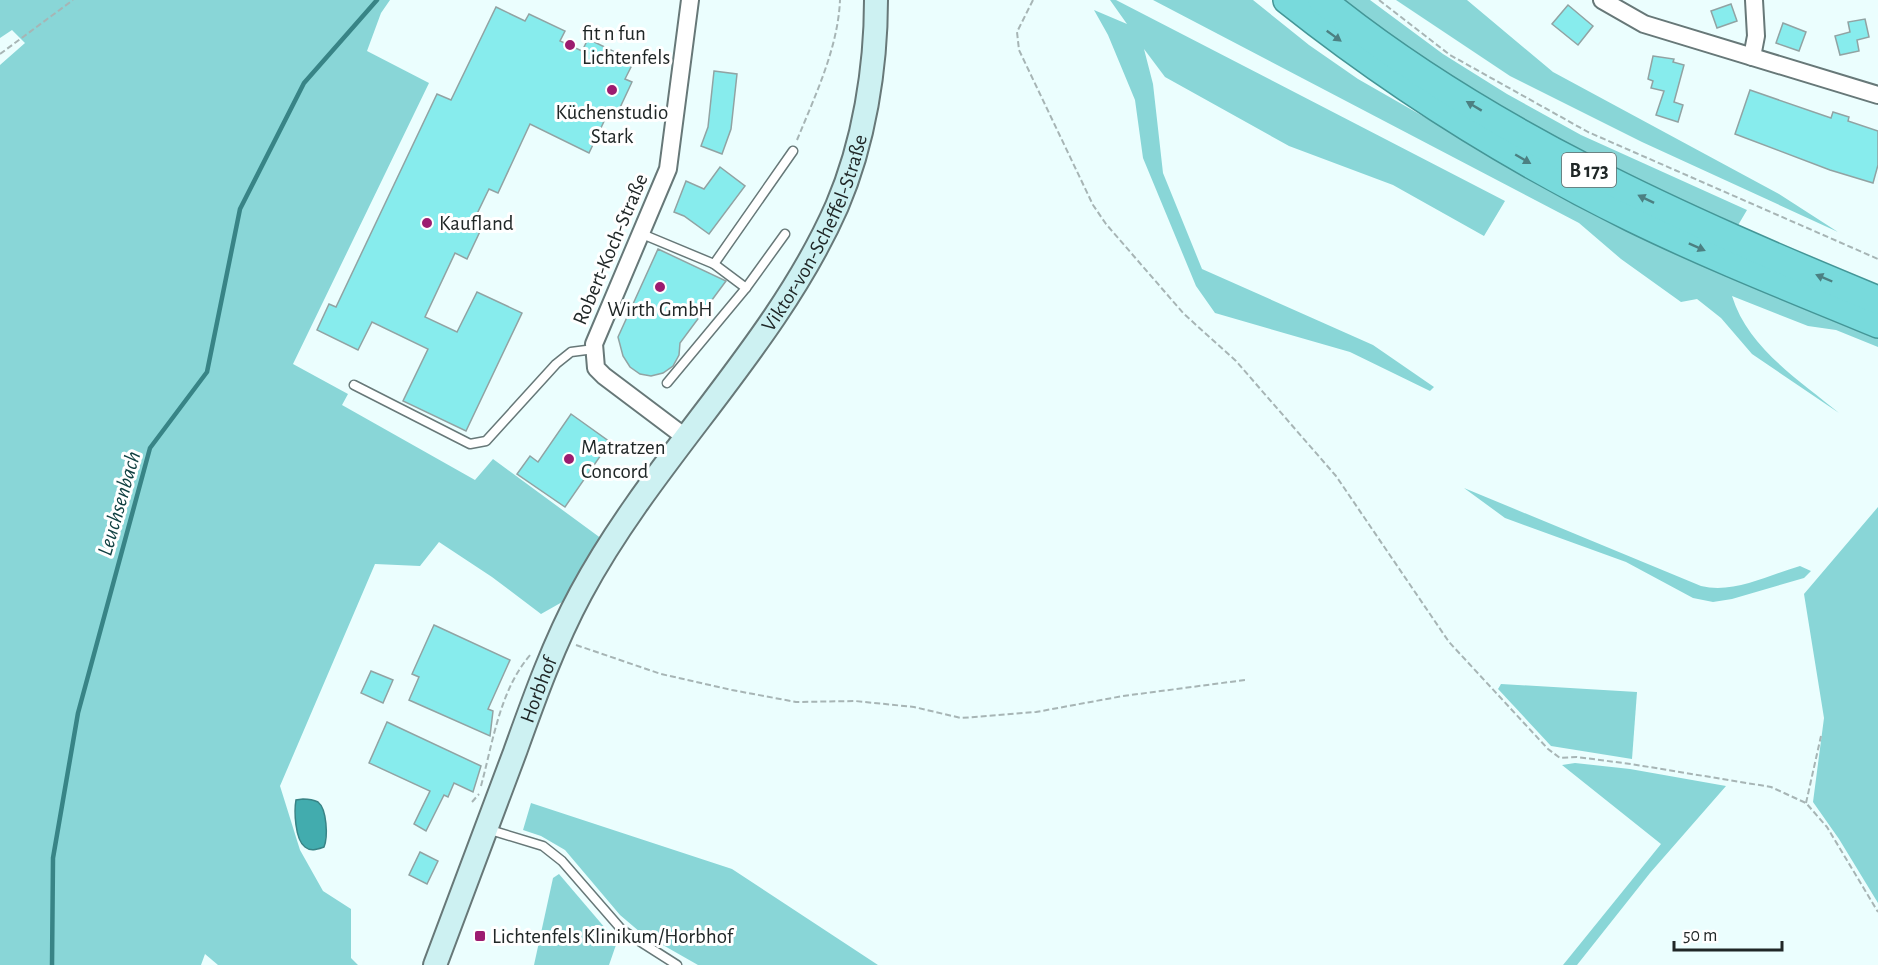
<svg xmlns="http://www.w3.org/2000/svg" width="1878" height="965" font-family="'Alegreya Sans',sans-serif">
	<style>
		.green { fill: #89d6d7 }
		.water { fill: #42acae; stroke: #388486; stroke-width: 1.5 }
		.lines { fill: none; stroke-linecap: round; stroke-linejoin: round }
		.stream { stroke: #388486; stroke-width: 4.5 }
		.building { fill: #87eced; stroke: #91a3a3; stroke-width: 1.5 }
		.service-casing { stroke: #677878; stroke-width: 11 }
		.minor-casing { stroke: #677878; stroke-width: 20 }
		.secondary-casing { stroke: #677878; stroke-width: 26 }
		.trunk-casing { stroke: #449697; stroke-width: 30 }
		.path { stroke: #a7b5b5; stroke-width: 2; stroke-dasharray: 6 3; stroke-linecap: butt }
		.service { stroke: #fff; stroke-width: 8 }
		.minor { stroke: #fff; stroke-width: 16 }
		.secondary { stroke: #cdf1f2; stroke-width: 22 }
		.trunk { stroke: #78dadc; stroke-width: 27 }
		.oneway { fill: #4c8082 }
		.poi-dot { fill: #9c1c70; stroke: #fff; stroke-width: 2 }
		.labels { text-anchor: middle; stroke-width: 6; stroke-linejoin: round; paint-order: stroke }
		.shield { fill: #fff; stroke: #636868; stroke-width: 1.5 }
		.shield-label { font-size: 20px; font-weight: bold; fill: #202727 }
		.poi-label { font-size: 21px; fill: #202727; stroke: #fff; text-anchor: start }
		.street-label { font-size: 21px; fill: #202727; stroke: #fff }
		.water-label { font-size: 22px; font-style: italic; fill: #104041; stroke: #fff }
	</style>
	<rect width="100%" height="100%" fill="#ebfefe"/>
	<g class="green">
		<path d="M0 0H390L381 13 367 51 429 83 293 364 348 394 342 405 475 480 493 459 602 539 564 601 541 614 492 577 439 542 420 566 375 564 280 786 300 850 323 891 351 909V958L358 965H218L205 954 201 965H0V65L25 43 12 30 0 38Z"/>
		<path d="M1110 0H1116L1505 201 1484 236 1393 185 1289 146 1165 77 1144 49 1153 84 1163 173 1202 269 1373 345 1434 387 1430 391 1350 352 1215 313 1196 286 1143 158 1135 100 1108 35 1094 10 1127 24Z"/>
		<path d="M1153 0H1253L1309 45 1358 79 1536 181 1764 291 1878 339V347L1836 330 1808 326 1732 296C1748 348 1799 380 1839 413L1752 354 1721 318 1697 299 1681 302 1621 259 1579 223Z"/>
		<path d="M1343 0H1370L1443 54 1507 94 1581 135 1747 210 1737 227C1599 166 1461 94 1343 0Z"/>
		<path d="M1396 0H1467L1553 72 1779 194 1838 232 1642 142 1510 76Z"/>
		<path d="M1464 488 1701 586C1734 594 1768 575 1800 566L1811 571 1804 578 1732 599 1713 602 1693 598 1626 562 1505 518Z"/>
		<path d="M1878 507V903L1839 839 1813 802 1824 718 1804 594Z"/>
		<path d="M1501 684 1637 692 1632 759 1551 746 1498 689Z"/>
		<path d="M1575 763 1630 769 1726 786 1650 873 1577 965H1563L1661 844 1562 765Z"/>
		<path d="M531 803 732 869 878 965H698L640 932 620 915 565 850 541 836 523 830Z"/>
		<path d="M559 874 617 942 609 965H534L553 878Z"/>
	</g>
	<path class="water" d="M303 799C307 799 314 800 318 802 327 809 328 837 324 847 318 849 311 852 305 847 295 840 294 811 296 800Z"/>
	<g class="lines">
		<path class="stream" d="M52 965 53 858 78 713 150 448 207 372 240 209 304 83 377 0"/>
	</g>
	<g class="building">
		<path d="M1731 4 1737 21 1717 28 1711 11Z"/>
		<path d="M1568 5 1593 26 1578 45 1552 24Z"/>
		<path d="M496 7 525 21 529 14 565 31 560 41 582 51 588 39 634 61 625 79 632 82 616 116 608 113 589 153 530 124 498 193 489 189 474 220 483 225 467 259 455 253 425 317 457 332 477 292 522 313 466 431 403 401 428 349 372 322 358 350 317 330 329 304 336 307 437 94 451 100Z"/>
		<path d="M1865 19 1869 37 1857 40 1859 51 1840 55 1835 36 1850 32 1848 22Z"/>
		<path d="M1783 23 1806 32 1799 51 1776 43Z"/>
		<path d="M1653 56 1674 59 1673 62 1684 65 1674 102 1683 105 1678 122 1656 115 1664 91 1651 88 1653 81 1648 79Z"/>
		<path d="M714 71 737 74 731 129 722 154 701 146 708 127Z"/>
		<path d="M1750 90 1831 118 1833 112 1849 117 1848 121 1878 131V165L1873 183 1830 170 1735 134Z"/>
		<path d="M720 167 745 186 709 234 684 216 674 212 686 181 704 189Z"/>
		<path d="M658 249 726 281 680 343 679 355 673 366 663 373 651 376 640 374 630 367 623 356 618 337Z"/>
		<path d="M571 414 610 442 565 507 517 474 530 456 538 462Z"/>
		<path d="M434 625 510 660 488 709 493 711 490 736 409 700 419 677 412 674Z"/>
		<path d="M371 671 393 680 383 703 361 693Z"/>
		<path d="M387 722 481 766 473 792 454 783 448 797 444 795 426 831 414 824 430 791 369 763Z"/>
		<path d="M420 852 438 861 427 884 409 875Z"/>
	</g>
	<g class="lines">
		<g class="service-casing">
			<g id="service">
				<path d="M642 234 714 264 793 151"/>
				<path d="M714 264 746 288"/>
				<path d="M667 383 746 288 785 234"/>
				<path d="M354 385 470 444 486 441 556 364 571 352 594 349"/>
				<path d="M487 829 543 846 562 861 622 930 677 965"/>
			</g>
		</g>
		<g class="minor-casing">
			<g id="minor">
				<path d="M1602 0 1644 24 1878 95"/>
				<path d="M1752 57 1756 36 1754 0"/>
				<path d="M685 437 604 376 596 368 594 344 668 169 690 0"/>
			</g>
		</g>
		<g class="secondary-casing">
			<g id="secondary">
				<path id="s1" d="M435 965C462 894 489 823 515 752 534 699 554 643 581 593 654 457 775 347 837 206 864 143 876 68 876 0"/>
			</g>
		</g>
		<g class="trunk-casing">
			<g id="trunk">
				<path d="M1287 0C1394 85 1510 158 1632 218 1712 257 1796 290 1878 324"/>
				<path d="M1322 0C1486 133 1684 220 1878 300"/>
			</g>
		</g>
		<g class="path">
			<path d="M1033 0 1017 32 1019 50 1093 205 1106 224 1184 314 1236 361 1336 476 1449 642 1548 749 1560 758 1577 757 1631 764 1771 787 1806 803 1827 827 1878 912"/>
			<path d="M1379 0 1450 55 1588 132 1878 259"/>
			<path d="M0 54 73 0"/>
			<path d="M797 140C815 96 838 48 840 0"/>
			<path d="M576 645 661 674 732 690 796 702 855 701 914 707 961 718 1036 712 1123 696 1245 680"/>
			<path d="M481 786C493 742 500 688 532 653"/>
			<path d="M472 802 479 794"/>
			<path d="M1806 803 1821 736"/>
		</g>
		<use href="#service" class="service"/>
		<use href="#minor" class="minor"/>
		<use href="#secondary" class="secondary"/>
		<use href="#trunk" class="trunk"/>
	</g>
	<defs><path id="oneway-solid" d="M-6-.8H1V-3.2L6.5 0L1 3.2V.8H-6Z" transform="scale(1.5)"/></defs>
	<g class="oneway">
		<use href="#oneway-solid" transform="translate(1334 36) rotate(36)"/>
		<use href="#oneway-solid" transform="translate(1474 106) rotate(-149)"/>
		<use href="#oneway-solid" transform="translate(1523 159) rotate(30)"/>
		<use href="#oneway-solid" transform="translate(1646 199) rotate(-154)"/>
		<use href="#oneway-solid" transform="translate(1697 247) rotate(24)"/>
		<use href="#oneway-solid" transform="translate(1824 278) rotate(-157)"/>
	</g>
	<g class="poi-dot">
		<circle cx="570" cy="45" r="6"/>
		<circle cx="612" cy="90" r="6"/>
		<circle cx="427" cy="223" r="6"/>
		<circle cx="660" cy="287" r="6"/>
		<circle cx="569" cy="459" r="6"/>
		<rect x="474" y="930" width="12" height="12" rx="3"/>
	</g>
	<g class="labels">
		<rect class="shield" x="1562" y="153" width="54" height="34" rx="4.5"/>
		<g class="shield-label">
			<text x="1589" y="177">B 173</text>
		</g>
		<g class="poi-label">
			<text x="582" y="40">fit n fun<tspan x="582" dy="24">Lichtenfels</tspan></text>
			<text x="612" y="119" text-anchor="middle">Küchenstudio<tspan x="612" dy="24">Stark</tspan></text>
			<text x="439" y="230">Kaufland</text>
			<text x="660" y="316" text-anchor="middle">Wirth GmbH</text>
			<text x="581" y="454">Matratzen<tspan x="581" dy="24">Concord</tspan></text>
			<text x="492" y="943">Lichtenfels Klinikum/Horbhof</text>
		</g>
		<g class="street-label">
			<text dy="7" stroke="none"><textPath href="#s1" startOffset="831">Viktor-von-Scheffel-Straße</textPath></text>
			<text transform="translate(610 249) rotate(-67)" y="7">Robert-Koch-Straße</text>
			<text dy="7" stroke="none"><textPath href="#s1" startOffset="294">Horbhof</textPath></text>
		</g>
		<g class="water-label">
			<text transform="translate(118 503) rotate(-74)" y="8">Leuchsenbach</text>
		</g>
	</g>
	<path d="M1674 941v9h108v-9" fill="none" stroke="#202727" stroke-width="3"/>
	<text x="1683" y="941" font-size="18" fill="#202727" stroke="#ffffff" stroke-width="4.5" paint-order="stroke">50 m</text>
</svg>
